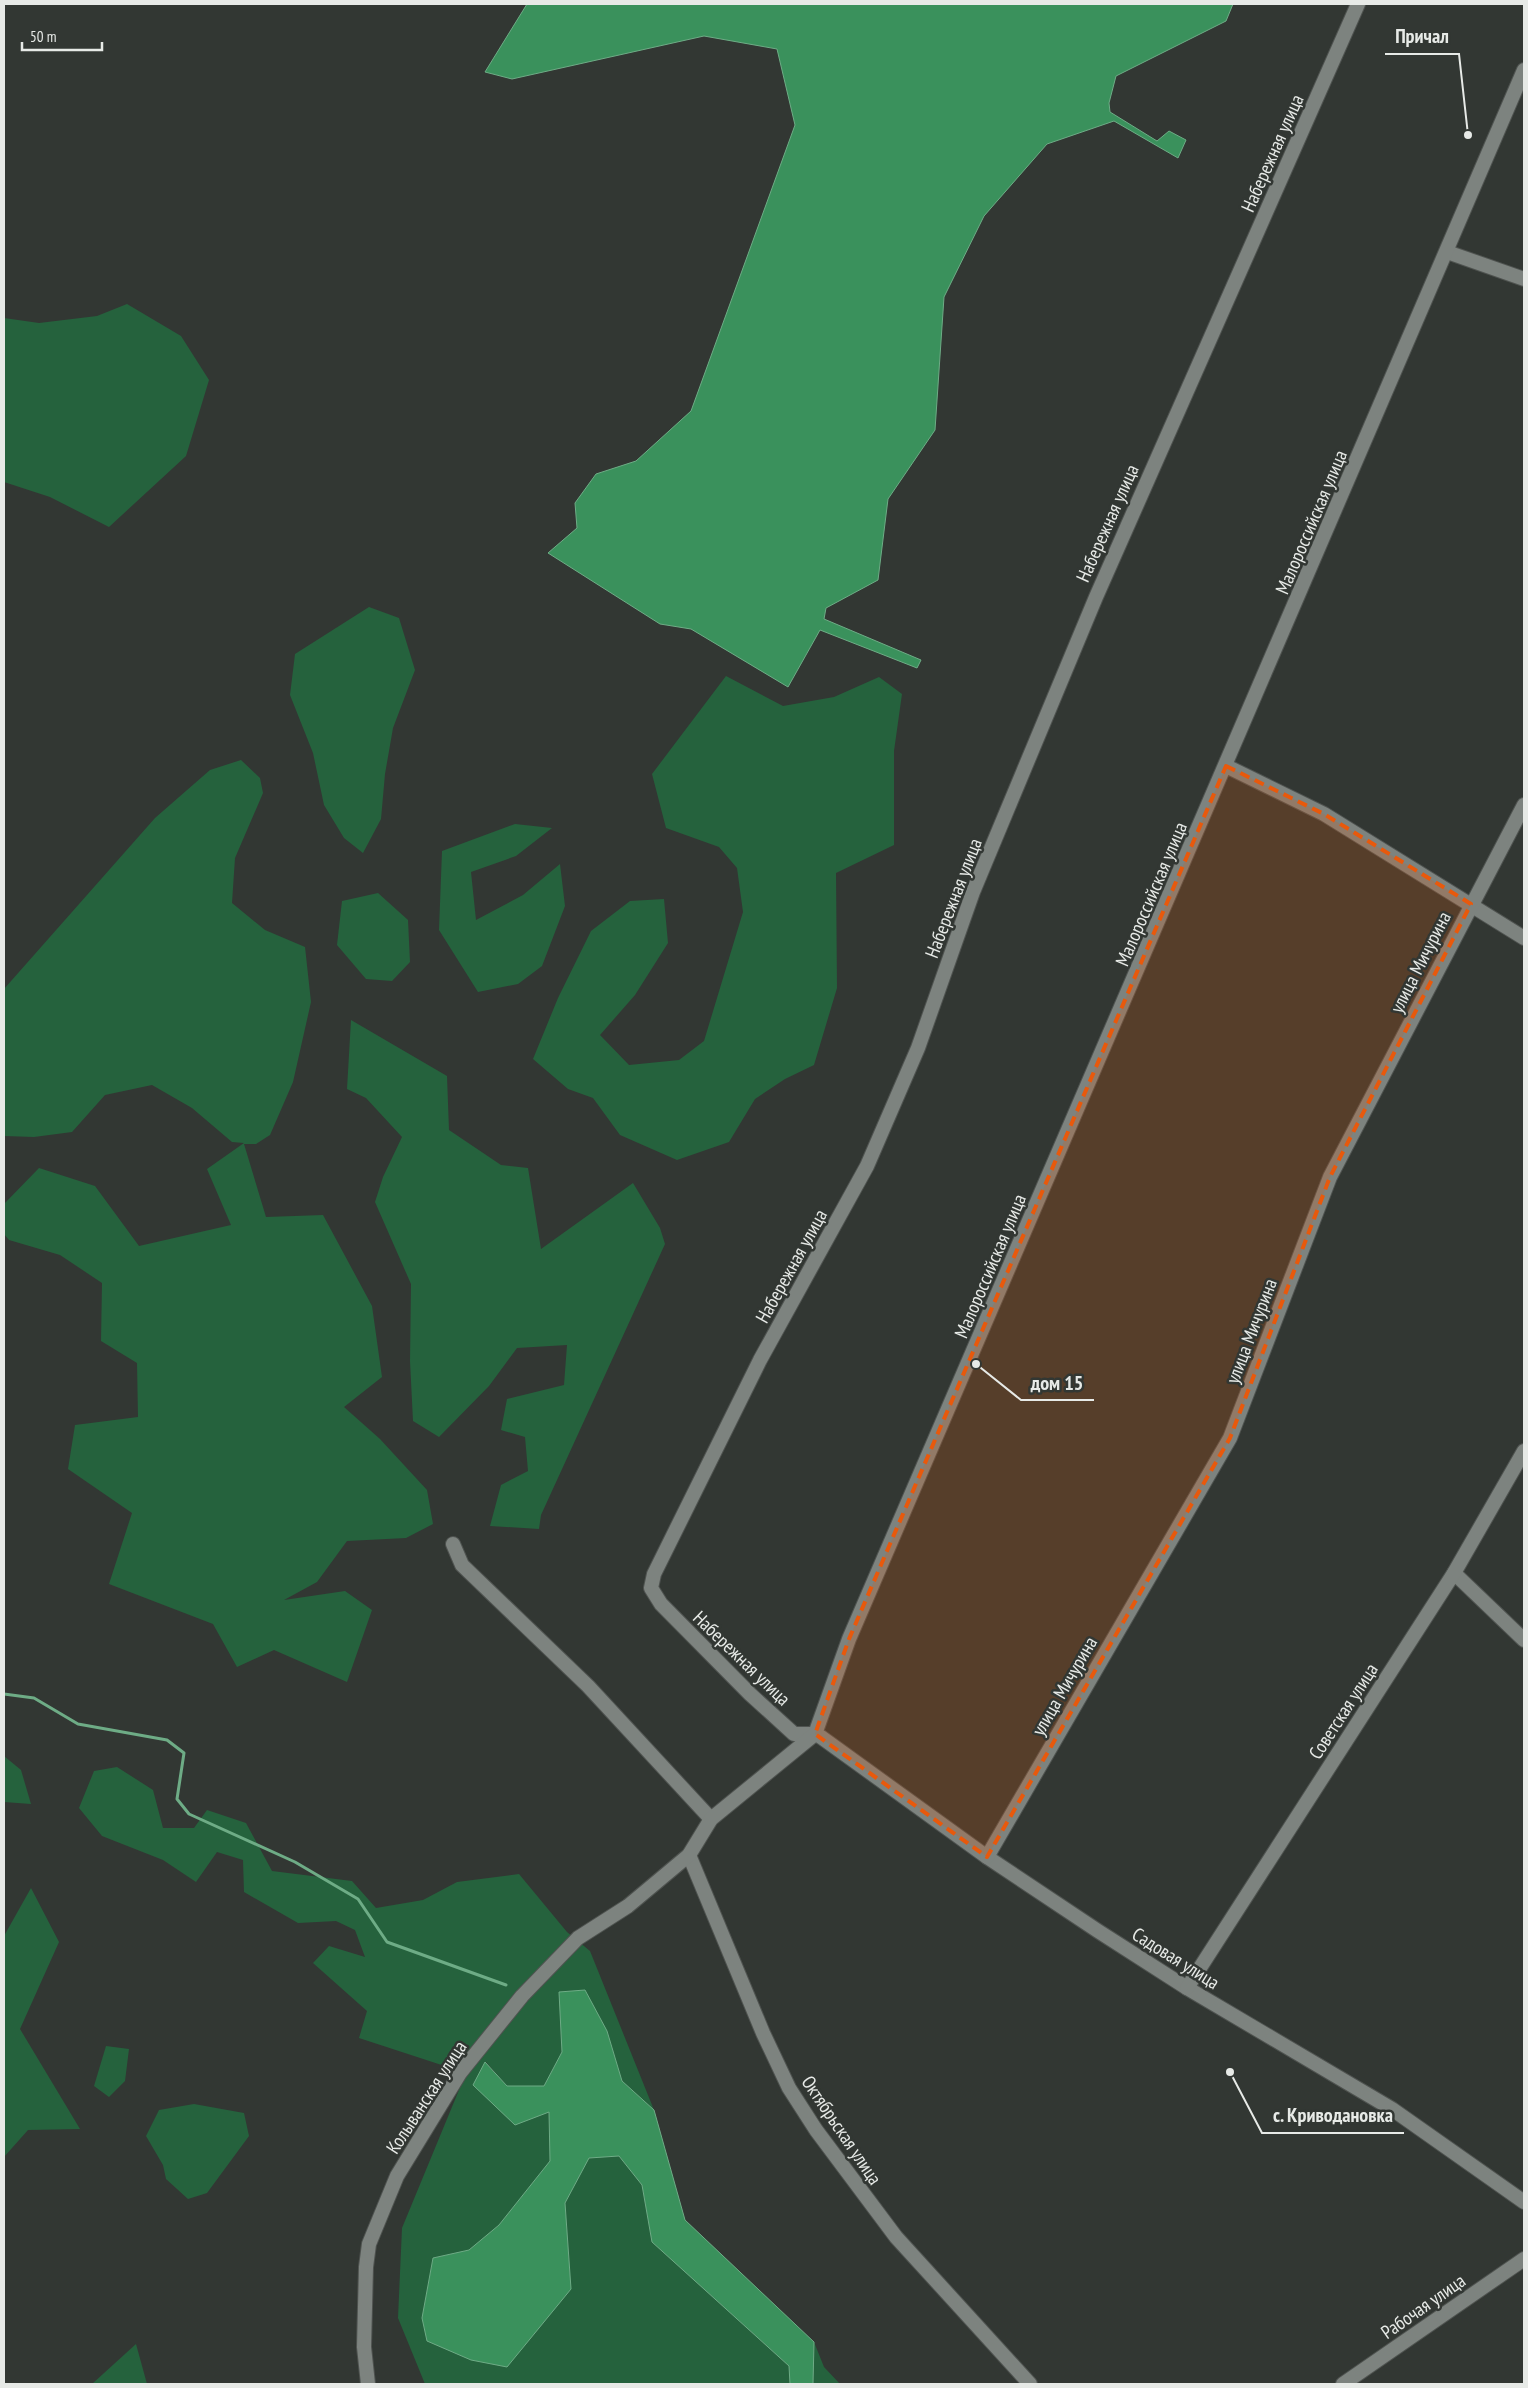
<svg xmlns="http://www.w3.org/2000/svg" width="1528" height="2388" font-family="'PT Sans Narrow',sans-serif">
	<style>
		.green { fill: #25623d }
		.water { fill: #3a915c; stroke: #6eac86 }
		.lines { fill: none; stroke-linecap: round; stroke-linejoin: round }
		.stream { stroke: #6eac86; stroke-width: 3 }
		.minor-casing { stroke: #4f5350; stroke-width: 16 }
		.minor { stroke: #7d837f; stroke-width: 14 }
		.marked { fill: #e8590c; fill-opacity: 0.2; stroke: #e8590c; stroke-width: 4; stroke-dasharray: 10 6; stroke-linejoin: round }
		.labels { text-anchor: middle; stroke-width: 5; stroke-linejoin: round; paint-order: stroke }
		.street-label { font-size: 19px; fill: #e7eae7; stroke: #323733 }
		.leader { fill: none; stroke: #e7eae7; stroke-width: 2 }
		.callout-dot { fill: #e7eae7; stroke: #323733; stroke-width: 2 }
		.callout-label { font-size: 20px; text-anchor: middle; font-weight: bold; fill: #e7eae7; stroke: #323733; stroke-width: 5; stroke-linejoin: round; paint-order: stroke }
	</style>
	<rect width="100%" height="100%" fill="#323733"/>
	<g class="green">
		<path d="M127 304 181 336 209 380 186 456 109 527 50 497 4 482V318L39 323 97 316Z"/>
		<path d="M369 607 399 618 415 670 393 728 385 774 381 819 363 853 344 838 324 805 313 753 290 695 295 654Z"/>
		<path d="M726 676 783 706 834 697 879 677 902 694 894 751V845L836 873 837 988 814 1065 785 1079 755 1099 729 1142 677 1160 620 1135 593 1098 568 1089 533 1059 558 998 591 931 630 901 664 899 668 943 635 995 600 1035 629 1065 679 1060 704 1041 743 912 737 868 719 847 666 828 652 774Z"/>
		<path d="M241 760 260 778 263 793 235 858 232 903 265 930 305 947 311 1002 293 1082 270 1135 256 1144H244L266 1217 323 1215 372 1306 382 1377 344 1407 380 1439 427 1490 433 1524 406 1538 347 1541 317 1582 284 1600 345 1591 372 1610 347 1682 274 1650 237 1667 213 1624 109 1584 132 1513 68 1469 75 1425 138 1417 137 1363 101 1341 102 1283 60 1255 9 1240 4 1234V1204L39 1168 95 1186 139 1246 231 1225 207 1169 244 1143 232 1142 192 1108 152 1085 105 1095 72 1132 34 1137 4 1136V989L155 818 210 770Z"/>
		<path d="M515 824 552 828 516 856 471 872 476 920 523 895 560 864 565 906 542 966 518 984 478 992 439 930 442 851Z"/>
		<path d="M378 893 408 920 410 962 392 981 366 979 337 945 342 901Z"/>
		<path d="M351 1020 447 1076 449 1130 501 1165 528 1168 541 1249 633 1183 660 1228 665 1244 541 1515 539 1529 490 1526 501 1485 528 1471 525 1437 501 1430 507 1399 564 1385 567 1345 517 1348 489 1386 439 1437 413 1421 410 1361 411 1284 375 1202 383 1177 402 1137 366 1098 347 1089Z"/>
		<path d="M4 1756 21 1770 31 1804 4 1802Z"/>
		<path d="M117 1767 153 1790 163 1828H194L207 1810 246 1823 272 1871 352 1881 376 1908 423 1900 457 1882 519 1874 567 1932 590 1951 654 2110 622 2081 607 2031 559 1992 562 2052 544 2086H507L486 2062 473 2085 549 2112 550 2161 499 2225 469 2250 433 2258 422 2318 571 2289 565 2203 589 2157 619 2156 642 2185 652 2242 789 2366 790 2384H425L398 2318 402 2228 466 2073 359 2038 367 2011 313 1963 329 1946 365 1957 355 1930 336 1921 298 1923 244 1892 243 1860 217 1852 196 1882 163 1860 102 1836 79 1808 94 1771Z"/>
		<path d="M31 1888 59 1942 20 2029 80 2129 28 2130 4 2157V1936Z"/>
		<path d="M106 2046 129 2049 125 2081 109 2097 94 2086Z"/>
		<path d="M194 2104 244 2113 249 2136 207 2193 188 2199 166 2179 163 2165 146 2136 159 2110Z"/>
		<path d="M814 2342 824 2367 840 2384H813Z"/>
		<path d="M136 2344 147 2384H92Z"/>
	</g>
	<g class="water">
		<path d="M527 4H1233L1226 21 1116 76 1109 103 1110 112 1157 141 1169 131 1186 140 1178 158 1114 121 1047 144 984 216 944 297 935 430 888 499 878 580 826 608 824 619 921 660 917 668 820 630 788 687 691 629 660 624 548 553 577 528 575 503 596 474 636 461 691 411 795 125 777 49 704 36 512 79 485 72Z"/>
		<path d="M585 1990 607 2031 622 2081 654 2110 685 2220 814 2342 813 2384H790L789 2366 652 2242 642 2185 619 2156 589 2158 565 2203 571 2289 507 2367 471 2360 427 2341 422 2318 433 2258 469 2250 499 2225 550 2161 549 2112 515 2125 473 2085 485 2062 507 2086H544L562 2052 559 1992Z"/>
	</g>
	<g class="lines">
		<path class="stream" d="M4 1694 34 1698 78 1724 167 1740 184 1753 177 1799 189 1814 295 1862 358 1899 387 1942 506 1985"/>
		<g class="minor-casing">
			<g id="minor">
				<path d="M1358 4 1096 597 973 892 918 1048 867 1166 760 1360 654 1574 651 1588 661 1604 750 1694 794 1734H815L821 1737 987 1857 1098 1931 1187 1988 1392 2109 1524 2202"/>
				<path d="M1447 252 1524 279"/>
				<path d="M1226 766 1324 814 1524 938"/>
				<path d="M453 1544 462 1565 588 1686 711 1819"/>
				<path d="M1454 1573 1524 1640"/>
				<path d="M815 1734 849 1639 1524 70"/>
				<path d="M689 1855 763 2033 789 2088 816 2130 896 2237 1030 2384"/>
				<path d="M987 1857 1230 1438 1330 1177 1524 805"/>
				<path d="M1187 1988 1454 1573 1524 1451"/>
				<path d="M368 2384 364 2347 366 2267 369 2244 397 2176 460 2073 522 1996 578 1938 628 1906 689 1855 711 1819 815 1734"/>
				<path d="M1343 2384 1524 2259"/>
			</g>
		</g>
		<use href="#minor" class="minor"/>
	</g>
	<path class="marked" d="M1226 766 1324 814 1471 904 1330 1177 1230 1438 987 1857 815 1734 849 1639Z"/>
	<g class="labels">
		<g class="street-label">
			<text transform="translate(1272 153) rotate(-66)" y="7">Набережная улица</text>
			<text transform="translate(1311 522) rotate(-67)" y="7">Малороссийская улица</text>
			<text transform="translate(1107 523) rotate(-66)" y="7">Набережная улица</text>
			<text transform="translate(1151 894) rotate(-67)" y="7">Малороссийская улица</text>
			<text transform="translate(953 898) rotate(-69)" y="7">Набережная улица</text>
			<text transform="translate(1420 962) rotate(-63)" y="7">улица Мичурина</text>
			<text transform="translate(791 1266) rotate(-61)" y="7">Набережная улица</text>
			<text transform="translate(990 1266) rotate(-67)" y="7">Малороссийская улица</text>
			<text transform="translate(1251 1331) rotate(-69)" y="7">улица Мичурина</text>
			<text transform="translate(742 1658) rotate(44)" y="7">Набережная улица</text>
			<text transform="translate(1064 1686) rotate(-60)" y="7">улица Мичурина</text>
			<text transform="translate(1343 1711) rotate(-57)" y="7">Советская улица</text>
			<text transform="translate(1176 1958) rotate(32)" y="7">Садовая улица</text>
			<text transform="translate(426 2097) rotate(-57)" y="7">Колыванская улица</text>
			<text transform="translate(842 2130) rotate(56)" y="7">Октябрьская улица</text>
			<text transform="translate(1423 2306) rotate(-35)" y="7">Рабочая улица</text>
		</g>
	</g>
	<path class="leader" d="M1468 135L1459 54H1385M976 1364L1021 1400H1094M1230 2072L1262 2133H1404"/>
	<g class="callout-dot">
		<circle cx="1468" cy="135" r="5"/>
		<circle cx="976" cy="1364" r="5"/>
		<circle cx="1230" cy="2072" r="5"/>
	</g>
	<g class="callout-label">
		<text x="1422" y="43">Причал</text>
		<text x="1057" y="1390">дом 15</text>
		<text x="1333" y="2122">с. Криводановка</text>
	</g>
	<rect width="1528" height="2388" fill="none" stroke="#e7eae7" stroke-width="10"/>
	<path d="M22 42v8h80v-8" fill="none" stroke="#e7eae7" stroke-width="2.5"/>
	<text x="30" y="42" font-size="15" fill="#e7eae7" stroke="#323733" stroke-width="4" paint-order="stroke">50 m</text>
</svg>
